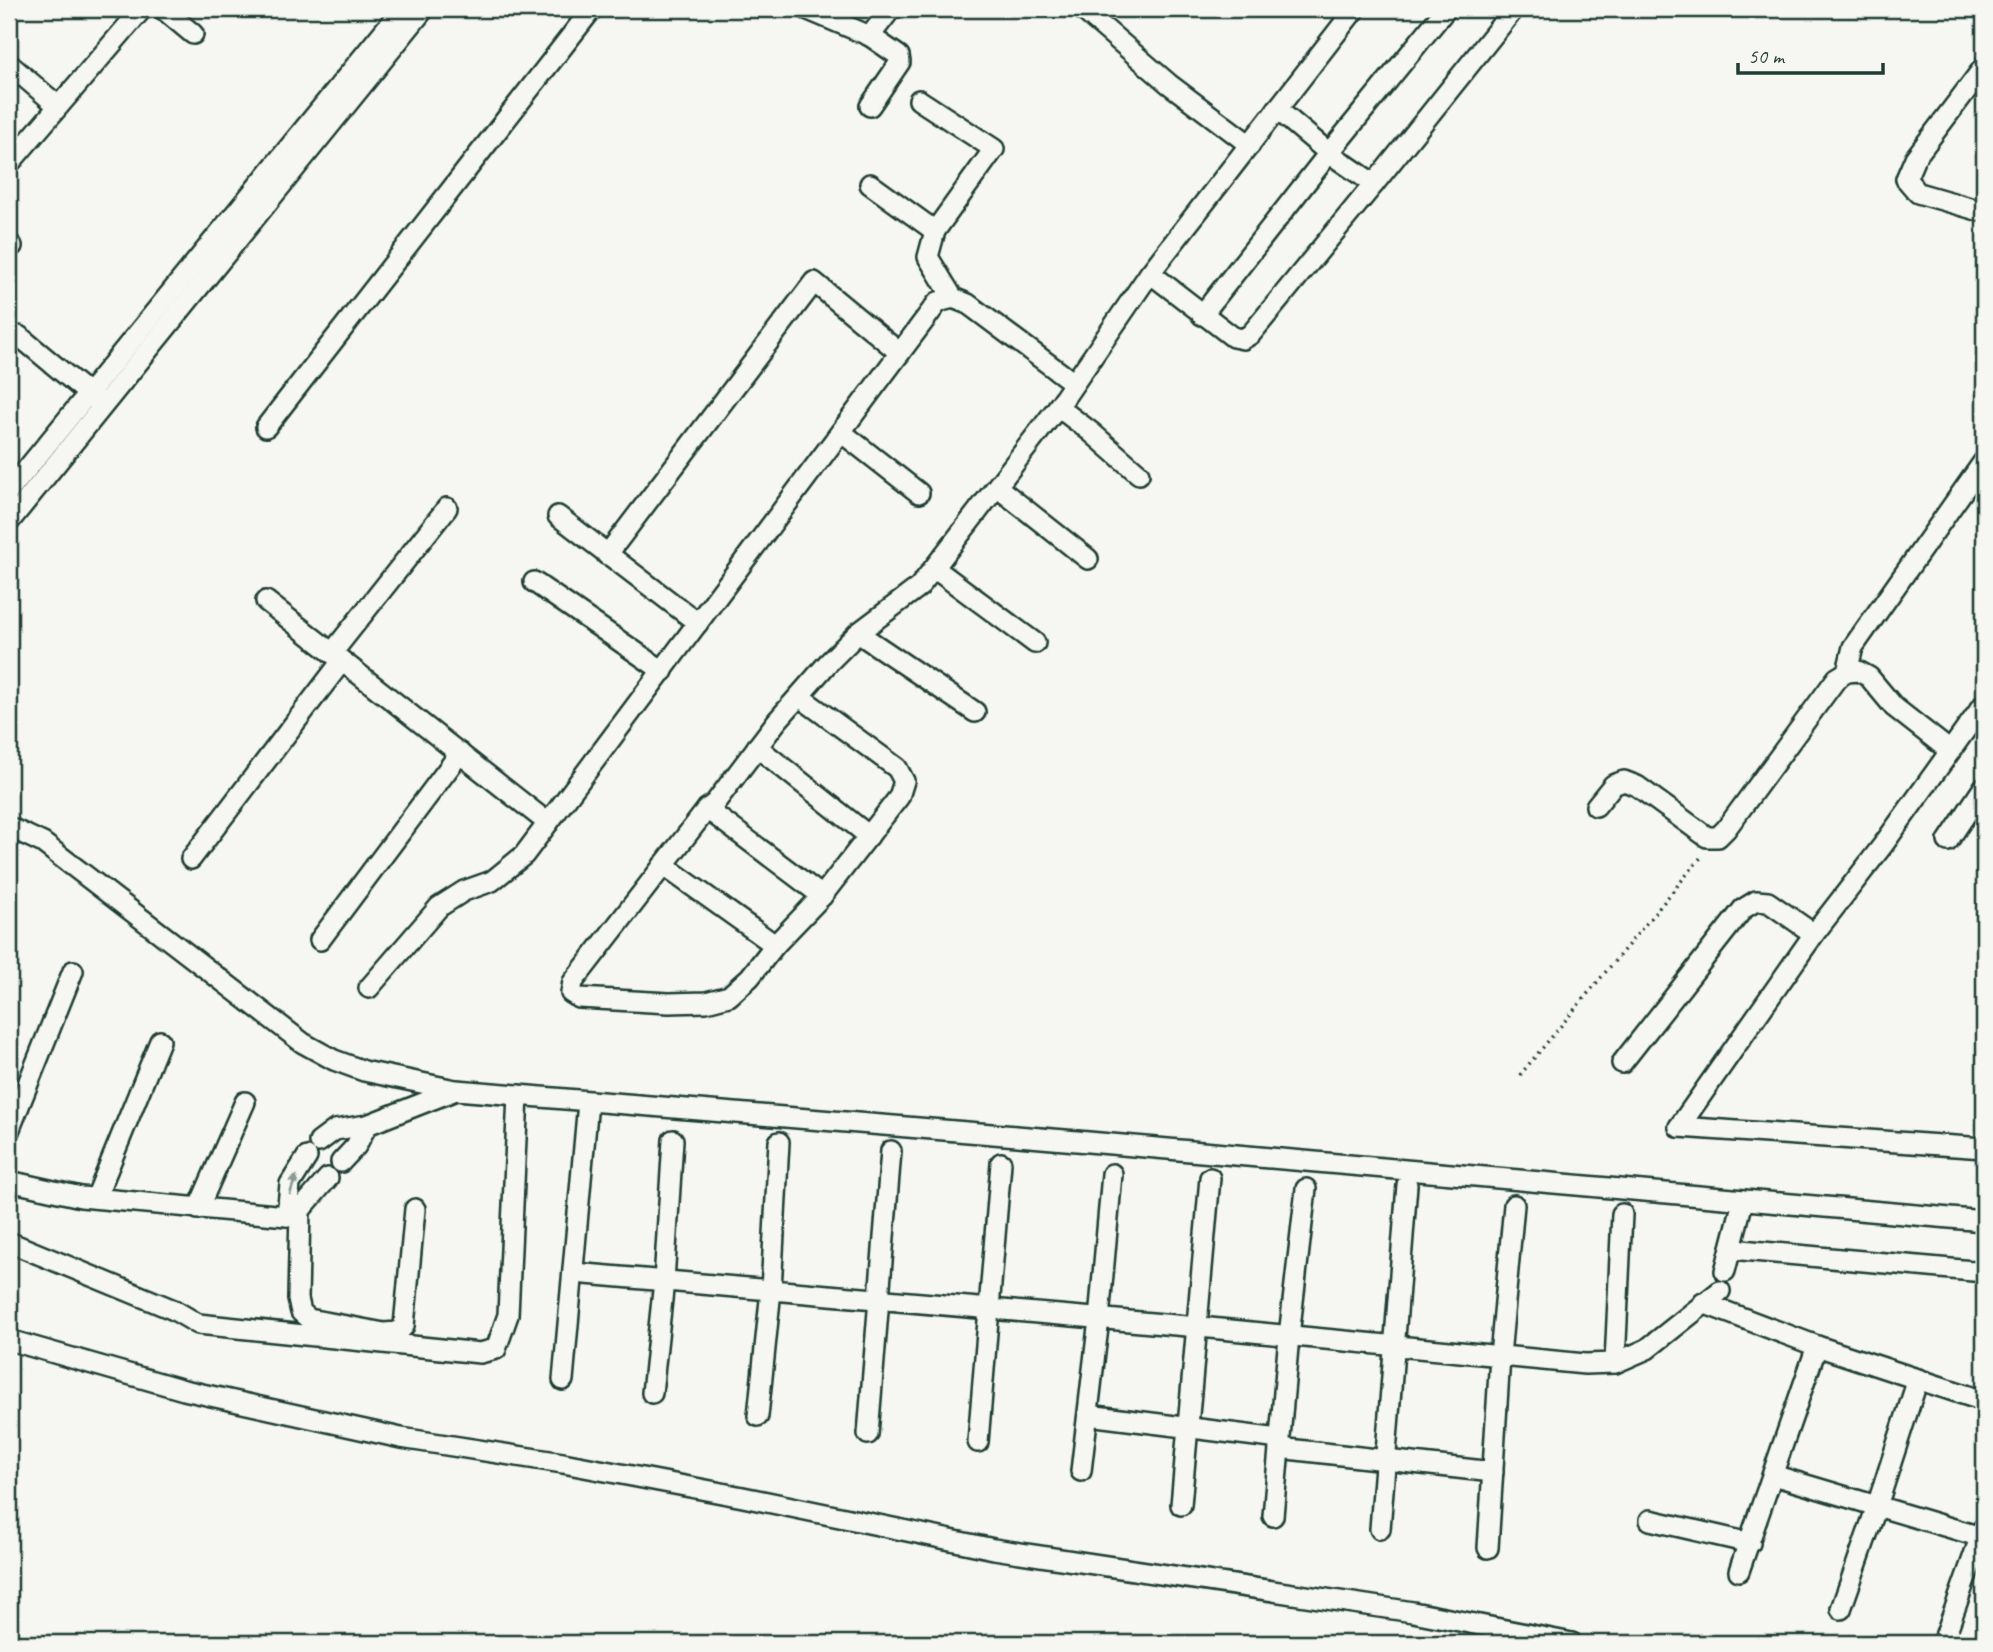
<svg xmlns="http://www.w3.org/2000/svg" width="1993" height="1652" font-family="Caveat,sans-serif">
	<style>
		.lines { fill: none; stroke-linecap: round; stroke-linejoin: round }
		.minor-casing { stroke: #1f3d34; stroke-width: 24 }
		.path { stroke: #1f3d34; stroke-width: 3.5; stroke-dasharray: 2 5; stroke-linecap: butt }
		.minor { stroke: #f6f6f2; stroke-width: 19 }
		.oneway { fill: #8a9a93 }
	</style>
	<rect width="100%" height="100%" fill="#f6f6f2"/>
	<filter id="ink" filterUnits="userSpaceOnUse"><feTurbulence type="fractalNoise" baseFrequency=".0143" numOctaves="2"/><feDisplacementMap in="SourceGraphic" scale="14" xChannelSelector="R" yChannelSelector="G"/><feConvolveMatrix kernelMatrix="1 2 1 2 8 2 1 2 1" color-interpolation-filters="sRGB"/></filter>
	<g filter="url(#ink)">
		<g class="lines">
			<g class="minor-casing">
				<g id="minor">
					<path d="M163 9 193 34"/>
					<path d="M806 9 870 36 891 9"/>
					<path d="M1082 9 1169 84 1250 145"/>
					<path d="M9 64 58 106"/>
					<path d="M1984 67 1915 158 1906 179 1918 193 1984 212"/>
					<path d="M919 100 994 149 935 231 928 257 953 298"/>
					<path d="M870 106 900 62 899 56 870 36"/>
					<path d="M1277 109 1329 153 1374 184"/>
					<path d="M9 164 142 9"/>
					<path d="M870 184 935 231"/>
					<path d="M9 244 12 246"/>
					<path d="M1150 273 1233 337 1243 339 1251 334 1374 184 1514 9"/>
					<path d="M1202 315 1329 153 1446 9"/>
					<path d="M19 336 96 400"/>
					<path d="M1058 407 1091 432 1139 474"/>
					<path d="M266 427 592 9"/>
					<path d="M841 432 919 493"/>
					<path d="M997 487 1088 559"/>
					<path d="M9 491 402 9"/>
					<path d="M558 516 698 623"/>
					<path d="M9 522 424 9"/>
					<path d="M607 555 814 282 900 353"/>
					<path d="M934 568 1035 643"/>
					<path d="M534 582 663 671"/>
					<path d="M266 601 548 823 938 302 953 298 968 304 1074 383"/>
					<path d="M858 633 975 712"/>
					<path d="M332 653 447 508"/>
					<path d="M1847 672 1853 647 1984 461"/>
					<path d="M800 697 897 768 904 781 899 797 822 896 775 945 750 977 729 996 706 1002 669 1003 579 998 571 993 573 982 707 809 715 803 777 721 828 663 858 633 919 587 934 568 1058 407 1150 273 1355 9"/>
					<path d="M757 747 869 836"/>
					<path d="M1596 806 1613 785 1624 781 1637 786 1707 837H1718L1726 829 1837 678 1847 672 1858 671 1869 677 1894 707 1950 751"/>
					<path d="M707 809 822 896"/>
					<path d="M9 827 43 843 303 1043 334 1060 364 1071 455 1090"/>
					<path d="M1948 841 1984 787"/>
					<path d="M191 859 342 661"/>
					<path d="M663 865 775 945"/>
					<path d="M320 940 460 753"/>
					<path d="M369 988 439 907 464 891 492 881 524 855 548 823"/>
					<path d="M1622 1063 1743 909 1756 901 1768 902 1814 934"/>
					<path d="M1679 1127 1814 934 1883 845 1984 704"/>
					<path d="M1679 1127 1984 1148"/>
					<path d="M9 1131 73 971"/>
					<path d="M319 1142 335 1130 367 1125 456 1090 1077 1141 1984 1221"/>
					<path d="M341 1162 356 1146 367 1125"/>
					<path d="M9 1181 81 1197 287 1216 303 1207 328 1178"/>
					<path d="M96 1198 160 1041"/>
					<path d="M198 1209 245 1102"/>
					<path d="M300 1209 298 1299 301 1312 309 1319 384 1333 398 1332 404 1326 415 1209"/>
					<path d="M287 1216 290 1184 307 1157"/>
					<path d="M9 1242 174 1310 198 1324 480 1353 496 1349 508 1315 518 1095"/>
					<path d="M1731 1249 1984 1272"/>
					<path d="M1725 1271 1743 1201"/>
					<path d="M574 1273 1210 1328 1585 1364 1615 1363 1647 1349 1720 1291"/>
					<path d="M1703 1303 1817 1346 1984 1401"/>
					<path d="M9 1340 184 1390 401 1438 563 1463 743 1497 994 1549 1413 1612 1572 1643"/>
					<path d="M1615 1363 1622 1214"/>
					<path d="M563 1380 588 1102"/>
					<path d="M652 1393 664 1281 673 1140"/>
					<path d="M1088 1415 1280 1439"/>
					<path d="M758 1416 771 1290 779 1142"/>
					<path d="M868 1434 891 1151"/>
					<path d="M978 1442 1001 1163"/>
					<path d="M1279 1448 1493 1472"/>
					<path d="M1081 1471 1099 1319 1112 1174"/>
					<path d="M1773 1475 1981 1537"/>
					<path d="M1181 1505 1210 1178"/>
					<path d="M1273 1516 1289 1336 1306 1189"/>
					<path d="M1650 1520 1750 1543"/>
					<path d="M1380 1529 1407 1185"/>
					<path d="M1488 1548 1500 1356 1514 1205"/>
					<path d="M1739 1571 1817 1346"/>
					<path d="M1841 1609 1877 1506 1918 1379"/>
					<path d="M1943 1642 1984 1527"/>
				</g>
			</g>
			<path class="path" d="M1520 1075 1703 855"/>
			<use href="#minor" class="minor"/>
		</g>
		<defs><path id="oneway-solid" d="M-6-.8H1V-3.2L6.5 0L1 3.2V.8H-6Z" transform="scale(1.75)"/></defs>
		<use class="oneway" href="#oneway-solid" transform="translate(293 1185) rotate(-72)"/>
	</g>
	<rect width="1993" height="1652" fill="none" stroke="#f6f6f2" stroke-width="35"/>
	<rect x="18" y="18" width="1958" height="1617" fill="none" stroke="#1f3d34" stroke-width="2.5" filter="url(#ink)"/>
	<path d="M1738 63v10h145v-10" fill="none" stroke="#1f3d34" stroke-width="3.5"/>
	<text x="1748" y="63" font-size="21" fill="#1f3d34" stroke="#f6f6f2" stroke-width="5" paint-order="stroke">50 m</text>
</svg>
